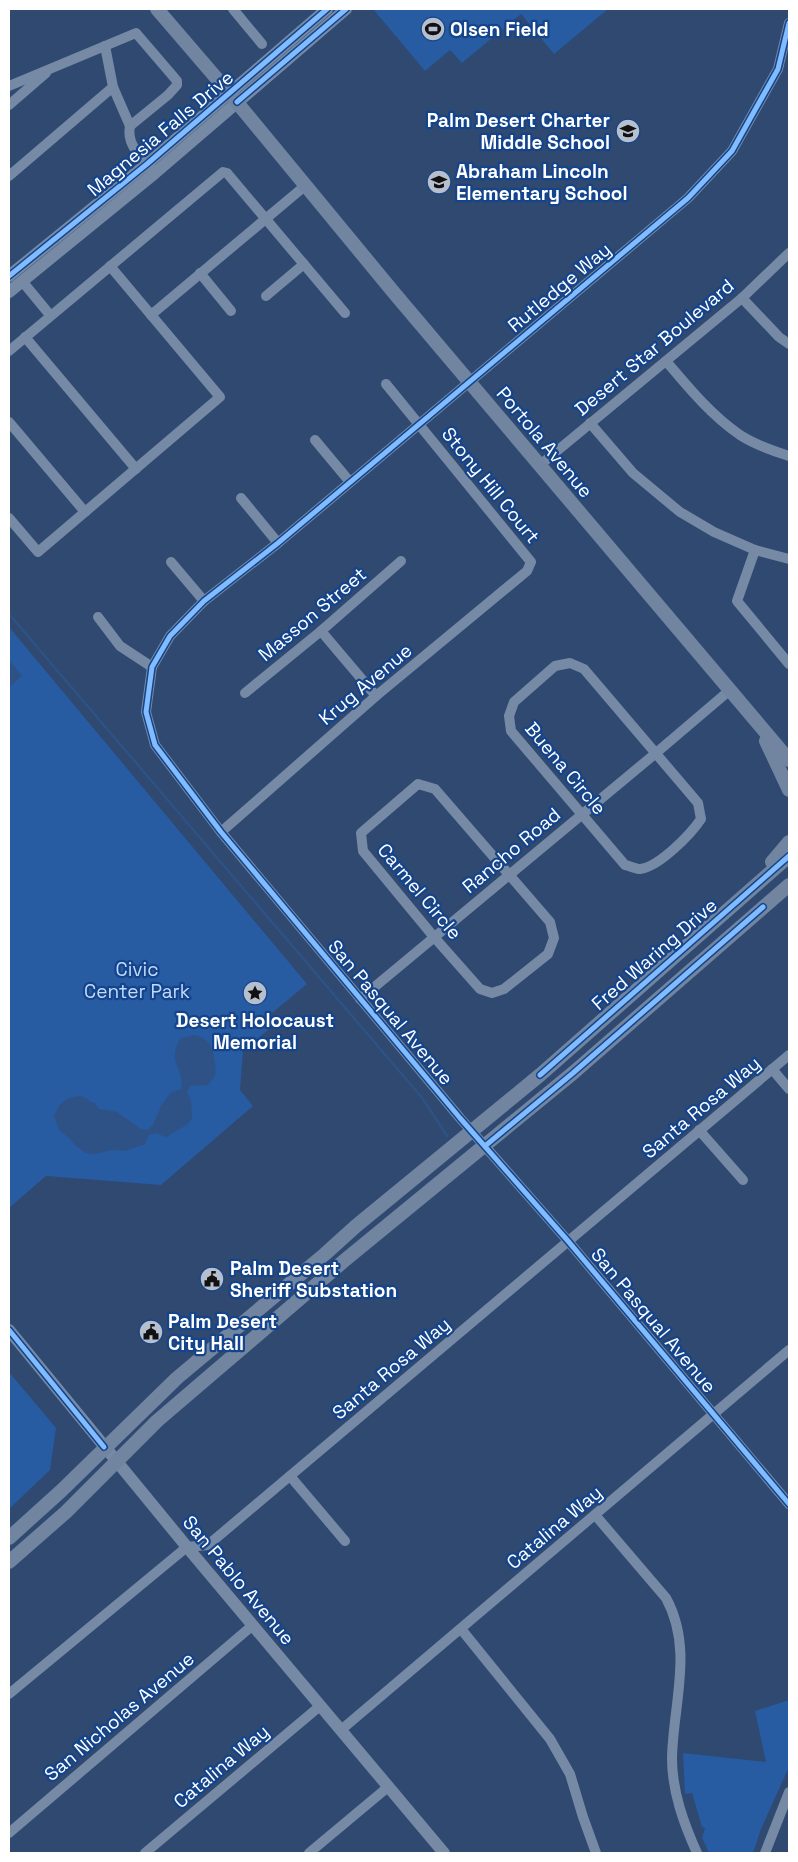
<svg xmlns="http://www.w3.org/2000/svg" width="798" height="1862" font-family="'Space Grotesk',sans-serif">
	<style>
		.green { fill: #275ba2 }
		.water { fill: #2e5285 }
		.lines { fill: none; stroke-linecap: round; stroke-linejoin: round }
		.stream { stroke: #2e5285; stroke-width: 2.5 }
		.minor { stroke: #768aa5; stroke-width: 10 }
		.tertiary { stroke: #768aa5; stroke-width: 12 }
		.secondary { stroke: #7184a0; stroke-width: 14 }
		.cycleway-casing { stroke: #14448b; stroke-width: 8 }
		.cycleway { stroke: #80bcff; stroke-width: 5 }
		.labels { text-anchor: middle; stroke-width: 4.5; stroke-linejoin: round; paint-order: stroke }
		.poi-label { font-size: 19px; font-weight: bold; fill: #fff; stroke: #14448b; text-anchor: start }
		.street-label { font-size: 19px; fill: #fff; stroke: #14448b }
		.park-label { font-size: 19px; fill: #c2dbfc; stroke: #14448b }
	</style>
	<rect width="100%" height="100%" fill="#2f4970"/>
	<g class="green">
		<path d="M373 9H608L554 54 521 14 462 63 450 50 425 71Z"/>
		<path d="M9 627 307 984 266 1018 273 1026 243 1051 240 1090 253 1106 161 1185 46 1176 9 1208Z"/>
		<path d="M9 1372 56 1428 50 1470 9 1509Z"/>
		<path d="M789 1700V1767L761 1829 753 1853H709L702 1838 705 1828 702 1827 692 1793 685 1794 683 1753 766 1762 755 1711Z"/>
	</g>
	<g class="water">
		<path d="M9 660 22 676 9 687Z"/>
		<path d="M194 1035C210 1038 213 1048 215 1063 215 1067 216 1071 215 1075 214 1079 210 1082 208 1085L198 1086 191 1085 187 1092 191 1101 192 1118 188 1124 166 1137 156 1133 149 1135 145 1144 125 1151 112 1150 95 1154 86 1153 77 1147 69 1138 59 1130 54 1116C56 1112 58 1108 60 1105 67 1096 84 1092 90 1102L95 1103 99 1109 117 1112 141 1129 147 1130 153 1125 161 1106 171 1092 182 1089C183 1066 166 1061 181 1038Z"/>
	</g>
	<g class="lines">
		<path class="stream" d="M9 614 423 1099 447 1136"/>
		<g class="minor">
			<path d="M233 9 262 44"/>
			<path d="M789 23 778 69 732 151 688 198 278 543 204 601 170 636 152 667 146 712 155 745 221 832 460 1118 568 1241 789 1504"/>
			<path d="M9 86 136 33 172 75 177 81V85L168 95 130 126 113 87"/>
			<path d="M9 105 46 73"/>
			<path d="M130 126C126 145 141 156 152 169"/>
			<path d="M9 176 113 87 105 46"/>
			<path d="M200 273 231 311"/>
			<path d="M22 281 50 315"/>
			<path d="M266 296 304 264"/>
			<path d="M742 298 779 337 789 344"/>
			<path d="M151 315 306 185"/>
			<path d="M25 337 136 469"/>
			<path d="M9 351 223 172 227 173 345 313"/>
			<path d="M666 361C688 387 711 415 740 435 754 444 773 451 789 456"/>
			<path d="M9 422 85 512"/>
			<path d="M590 423 633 473 680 512 714 532 755 550 789 559"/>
			<path d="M315 440 350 482"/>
			<path d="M540 465 742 298 789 253"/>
			<path d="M241 498 278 543"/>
			<path d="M9 518 38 552 220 397 110 266"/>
			<path d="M755 550 737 601 789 664"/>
			<path d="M171 562 204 601"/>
			<path d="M98 617 120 646 152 667"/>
			<path d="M321 631 376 696"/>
			<path d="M570 663 584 669 698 803 701 819C691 834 659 867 640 869 636 869 630 866 625 865L511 731 509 716 514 702 555 666Z"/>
			<path d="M245 693 321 631 401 561"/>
			<path d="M418 784 435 789 550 922 554 938 548 954 504 989 492 993 480 989 434 937 363 851 361 833Z"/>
			<path d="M221 832 376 696 527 571 531 562 386 384"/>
			<path d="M360 999 656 753 730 690"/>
			<path d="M772 1069 789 1089"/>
			<path d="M699 1130 743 1180"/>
			<path d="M290 1476 345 1541"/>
			<path d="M596 1516 666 1598C694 1649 673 1704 672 1758 672 1792 684 1824 697 1853"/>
			<path d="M461 1629 550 1739 570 1774 583 1817 596 1853"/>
			<path d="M9 1694 182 1551 187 1547 208 1545 789 1055"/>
			<path d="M341 1730 789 1350"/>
			<path d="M9 1833 253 1625"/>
			<path d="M145 1853 320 1706"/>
			<path d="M309 1853 388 1787"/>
			<path d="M765 1853 789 1792"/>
		</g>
		<g class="tertiary">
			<path d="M9 276 147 164 327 9"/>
			<path d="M9 292 155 173 346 9"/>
			<path d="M9 1330 187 1547 444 1853"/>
		</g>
		<g class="secondary">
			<path d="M157 9 230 94 395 294 789 760"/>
			<path d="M766 741 789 790"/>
			<path d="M772 862 789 842"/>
			<path d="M9 1538 61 1491 177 1378 325 1254 356 1226 540 1075 789 856"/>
			<path d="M9 1562 66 1512 157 1421 345 1260 573 1073 789 885"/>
		</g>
		<g class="cycleway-casing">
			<g id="cycleway">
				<path d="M789 23 778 69 732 151 688 198 278 543 204 601 170 636 152 667 146 712 155 745 221 832 460 1118 568 1241 789 1504"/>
				<path d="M237 102 346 9"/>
				<path d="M9 276 147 164 327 9"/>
				<path d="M540 1075 789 856"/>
				<path d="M485 1146 573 1073 763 907"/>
				<path d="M9 1330 104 1447"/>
			</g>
		</g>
		<use href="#cycleway" class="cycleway"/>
	</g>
	<defs>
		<g id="stadium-disc" transform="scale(1.25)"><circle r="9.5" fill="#b6bfcd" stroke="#14448b"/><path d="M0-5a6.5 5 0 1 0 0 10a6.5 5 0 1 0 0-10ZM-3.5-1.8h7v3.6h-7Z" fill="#111"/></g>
		<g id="school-disc" transform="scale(1.25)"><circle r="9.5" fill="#b6bfcd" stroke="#14448b"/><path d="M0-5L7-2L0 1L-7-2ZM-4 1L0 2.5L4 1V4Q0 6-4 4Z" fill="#111"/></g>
		<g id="sight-disc" transform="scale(1.25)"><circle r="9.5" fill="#b6bfcd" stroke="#14448b"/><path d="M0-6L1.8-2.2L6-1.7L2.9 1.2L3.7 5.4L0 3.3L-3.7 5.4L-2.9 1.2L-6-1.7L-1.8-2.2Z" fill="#111"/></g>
		<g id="civic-disc" transform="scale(1.25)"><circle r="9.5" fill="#b6bfcd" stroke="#14448b"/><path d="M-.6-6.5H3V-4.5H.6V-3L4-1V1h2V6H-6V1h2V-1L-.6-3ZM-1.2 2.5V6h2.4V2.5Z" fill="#111"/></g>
	</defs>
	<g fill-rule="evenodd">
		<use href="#stadium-disc" x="433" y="29"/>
		<use href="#school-disc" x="628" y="131"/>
		<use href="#school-disc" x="439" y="182"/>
		<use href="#sight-disc" x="255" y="993"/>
		<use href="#civic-disc" x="212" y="1279"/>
		<use href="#civic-disc" x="151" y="1332"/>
	</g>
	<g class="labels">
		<g class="poi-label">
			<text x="450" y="36">Olsen Field</text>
			<text x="610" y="127" text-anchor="end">Palm Desert Charter<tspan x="610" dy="22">Middle School</tspan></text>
			<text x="456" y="178">Abraham Lincoln<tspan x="456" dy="22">Elementary School</tspan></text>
			<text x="255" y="1027" text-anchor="middle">Desert Holocaust<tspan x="255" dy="22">Memorial</tspan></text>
			<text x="230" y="1275">Palm Desert<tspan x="230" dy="22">Sheriff Substation</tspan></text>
			<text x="168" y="1328">Palm Desert<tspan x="168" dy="22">City Hall</tspan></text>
		</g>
		<g class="street-label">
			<text transform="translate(160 133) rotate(-40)" y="7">Magnesia Falls Drive</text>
			<text transform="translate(559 287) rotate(-40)" y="7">Rutledge Way</text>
			<text transform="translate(654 347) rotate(-40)" y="7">Desert Star Boulevard</text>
			<text transform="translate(545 442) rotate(50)" y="7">Portola Avenue</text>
			<text transform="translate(491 485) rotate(51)" y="7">Stony Hill Court</text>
			<text transform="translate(312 614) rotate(-40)" y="7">Masson Street</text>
			<text transform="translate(365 684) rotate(-40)" y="7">Krug Avenue</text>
			<text transform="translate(566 768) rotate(50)" y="7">Buena Circle</text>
			<text transform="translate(511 850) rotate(-40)" y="7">Rancho Road</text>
			<text transform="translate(420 891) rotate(50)" y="7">Carmel Circle</text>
			<text transform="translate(654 954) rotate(-41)" y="7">Fred Waring Drive</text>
			<text transform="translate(391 1012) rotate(50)" y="7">San Pasqual Avenue</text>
			<text transform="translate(701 1107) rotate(-40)" y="7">Santa Rosa Way</text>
			<text transform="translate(654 1320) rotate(50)" y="7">San Pasqual Avenue</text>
			<text transform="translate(391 1368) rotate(-40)" y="7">Santa Rosa Way</text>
			<text transform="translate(554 1527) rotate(-40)" y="7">Catalina Way</text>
			<text transform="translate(239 1580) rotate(50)" y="7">San Pablo Avenue</text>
			<text transform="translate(119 1716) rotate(-40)" y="7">San Nicholas Avenue</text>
			<text transform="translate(221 1766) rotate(-40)" y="7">Catalina Way</text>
		</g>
		<g class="park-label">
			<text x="137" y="976">Civic<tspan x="137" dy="22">Center Park</tspan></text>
		</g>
	</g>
	<rect width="798" height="1862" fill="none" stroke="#ffffff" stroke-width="20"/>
</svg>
